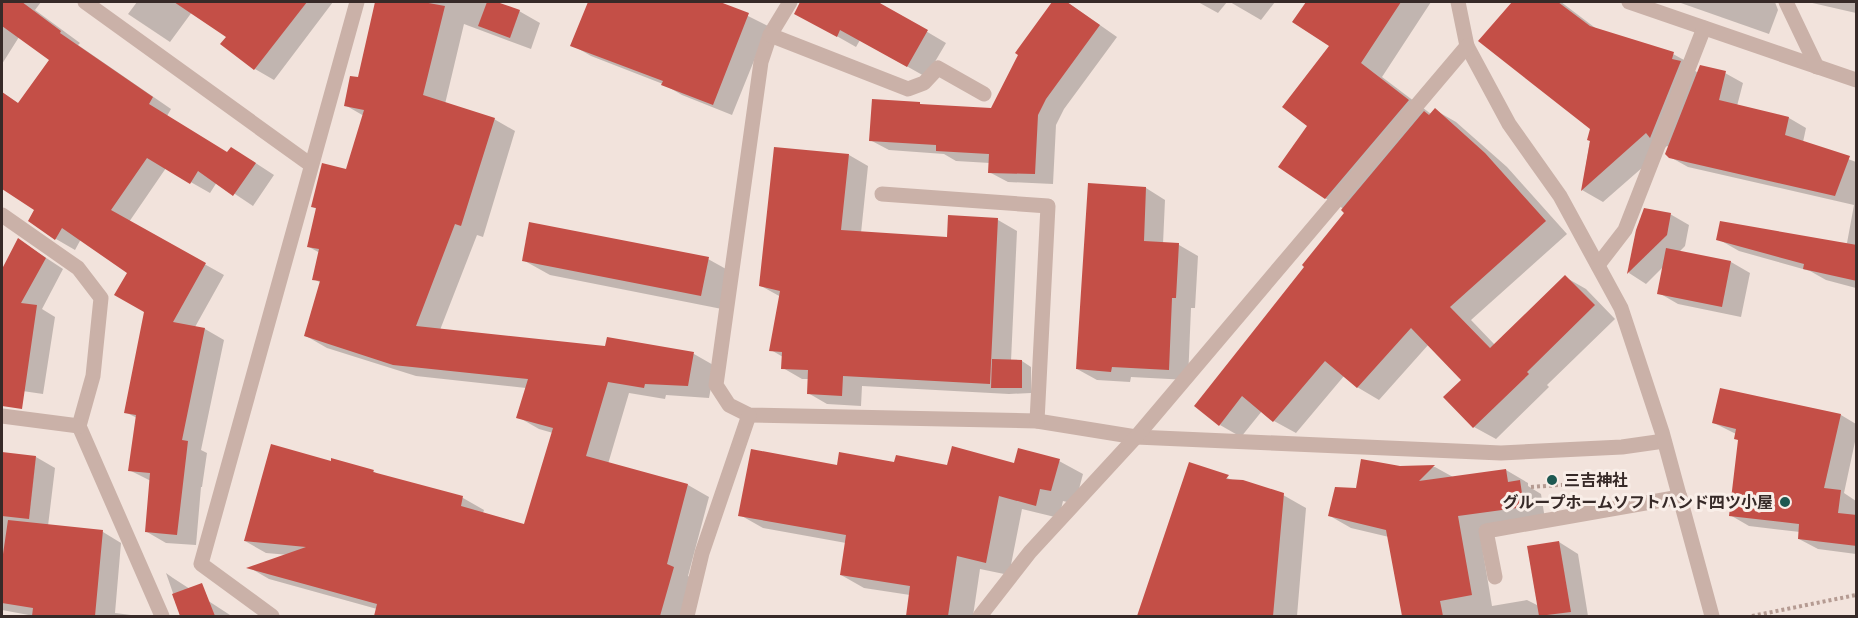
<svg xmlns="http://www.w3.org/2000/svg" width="1858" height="618" font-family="'PT Sans','Noto Sans JP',sans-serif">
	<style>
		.shadow { fill: #0003 }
		.building { fill: #c44f47 }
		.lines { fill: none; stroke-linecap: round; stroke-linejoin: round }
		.path { stroke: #b59b92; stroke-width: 4; stroke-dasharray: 3 3; stroke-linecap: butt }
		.minor { stroke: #cab1a8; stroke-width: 15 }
		.poi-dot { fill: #1e5851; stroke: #f9eee8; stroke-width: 2 }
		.labels { text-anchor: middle; stroke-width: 6; stroke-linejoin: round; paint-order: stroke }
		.poi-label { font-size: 16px; font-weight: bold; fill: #372a28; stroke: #f9eee8; text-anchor: start }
	</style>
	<rect width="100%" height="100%" fill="#f2e3dc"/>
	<g class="shadow">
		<path d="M2 2H41L35 10 80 43 78 45 171 109 167 116 228 154 251 160 274 175 253 206 217 182 210 193 166 168 129 222 224 275 195 327 205 329 224 340 201 450 207 453 202 487H201L196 545 166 543 147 532 151 481 129 470 137 418 125 412 146 312 129 272 81 239 75 250 56 239 30 220 36 209 2 187V92L19 104 51 60 19 37 2 64Z"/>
		<path d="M137 2H333L274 80 255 69 223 44 228 37 192 12 170 42 128 14Z"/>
		<path d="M376 2H493L519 11 540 23 531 49 464 24 445 104 494 119 515 131 483 237 477 235 440 330 606 348 608 338 694 354 715 366 709 398 666 395 665 399 629 393 608 464 688 485 709 497 688 576 695 580 685 616H375L377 609 269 579 250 568 289 555 266 553 245 541 332 463 373 471 380 476 463 498 484 510 483 513 525 526 553 433 539 429 518 417 526 388 416 376 327 348 306 336 321 283 314 279 320 253 309 247 317 209 313 207 347 171 364 116 345 105 360 79Z"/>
		<path d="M590 2H720L768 26 732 115 682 95 663 84 591 56 572 45Z"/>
		<path d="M801 2H882L880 4 946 43 926 77 860 40 856 47 796 13Z"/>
		<path d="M1054 2H1067L1117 37 1064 109 1056 125 1053 184 1008 182 989 172 990 163 956 161 944 154 889 150 870 140 919 103 923 106 992 109 1020 55 1017 53Z"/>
		<path d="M1198 2H1227L1218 13Z"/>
		<path d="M1230 2H1275L1261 20Z"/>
		<path d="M1307 2H1431L1382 77 1431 114 1435 110 1456 122 1507 167 1567 234 1471 320 1495 345 1565 277 1586 289 1615 319 1547 385 1549 387 1496 439 1474 427 1463 380 1429 344 1379 400 1357 387 1344 376 1296 433 1274 421 1262 411 1241 437 1220 425 1306 267 1346 212 1344 209 1325 198 1309 126 1331 46 1294 22Z"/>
		<path d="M1514 2 1528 3 1529 2H1561L1598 30 1673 54 1695 66 1694 70 1698 73H1725L1743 83 1737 106 1789 118 1806 128 1803 142 1856 162V288L1826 280 1810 271 1739 251 1718 239 1847 243 1854 205 1688 167 1670 157 1669 147 1667 146 1603 202 1582 190 1592 128 1480 41Z"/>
		<path d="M1678 2H1775L1778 10 1769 34Z"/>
		<path d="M1808 2H1856V13Z"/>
		<path d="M849 155 868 166 861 233 948 239 998 220 1017 231 1011 361H1022L1031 367V393L1009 394 862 386 861 406 827 404 808 393 809 379H802L783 368V357L771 350 781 297 761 286Z"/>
		<path d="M1090 184 1146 188 1165 200 1163 244 1179 245 1198 256 1195 308H1191L1188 380 1131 377 1130 382 1097 380 1077 369Z"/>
		<path d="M1670 214 1689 225 1685 246 1679 252 1731 262 1750 273 1741 317 1678 304 1659 293 1664 266 1646 284 1629 273 1637 230Z"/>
		<path d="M19 240 63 269 42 309 55 317 43 394 2 388V272Z"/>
		<path d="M708 259 735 274 727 310 550 275 523 260Z"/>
		<path d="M1841 415 1856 424V437L1844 493 1856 501V554L1818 549 1799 539 1800 532 1749 526 1730 515 1739 440 1736 434 1714 423Z"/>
		<path d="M2 453 36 457 55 468 48 526 103 532 121 543 115 613 139 616H34L2 610Z"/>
		<path d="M1059 461 1083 474 1075 504 1063 501 1059 518 1022 509 1009 575 980 569 973 616H907L910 595 864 588 841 575 846 543 763 528 740 515 838 467 896 464 948 467 1015 465Z"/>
		<path d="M1190 464 1235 481 1283 495 1306 508 1297 616H1235L1230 595 1223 616H1139Z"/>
		<path d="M1435 467 1453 477 1506 470 1528 483V486L1541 494 1545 519 1479 528 1492 606 1527 600 1539 606 1559 542 1578 554 1588 616H1404L1389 537 1351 528 1330 516 1357 490 1400 468Z"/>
		<path d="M166 573 173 578 230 615 181 616Z"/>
	</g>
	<g class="building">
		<path d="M2 2H22L61 31 60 33 153 97 149 104 227 152 231 147 256 163 233 196 198 171 190 184 147 158 111 210 206 263 173 322 205 328 182 440 188 441 177 535 145 532 150 473 128 471 136 415 124 413 144 312 114 295 127 273 62 228 55 240 28 221 34 210 2 189V92L18 103 49 60 2 26Z"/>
		<path d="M174 2H307L254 70 220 44 226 37Z"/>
		<path d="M375 2H423L445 6 423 95 495 118 461 226 455 224 416 326 605 346 607 337 694 352 688 386 645 384 644 388 608 382 586 456 688 484 667 564 674 567 660 616H374L377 604 246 568 306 547 244 541 271 444 331 461V458L374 470 373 472 463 496 461 506 524 524 553 428 516 418 528 379 393 365 304 336 320 281 312 280 319 249 307 247 316 208 311 207 322 163 346 169 364 110 344 106 350 76 358 77Z"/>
		<path d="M487 2H497L520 10 510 38 478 26Z"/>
		<path d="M588 2H720L749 13 713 105 661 85 663 81 570 46Z"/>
		<path d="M800 2H878L928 30 907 67 840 30 837 37 794 14Z"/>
		<path d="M1052 2H1067L1100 25 1046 99 1038 115 1035 174 988 173 989 154 936 151V145L869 141 872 99 920 102V104L991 108 1018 55 1015 53Z"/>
		<path d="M1306 2H1401L1361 63 1409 100 1325 199 1278 167 1307 126 1282 107 1329 46 1292 22Z"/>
		<path d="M1512 2H1558L1590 26 1674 52 1672 59 1681 61 1650 138 1646 133 1581 191 1590 141 1587 140 1590 129 1478 41Z"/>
		<path d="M1700 65 1726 71 1719 100 1789 117 1785 135 1850 156 1835 196 1669 158 1665 154Z"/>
		<path d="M1435 108 1485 153 1546 221 1450 307 1490 348 1565 275 1595 305 1527 372 1529 374 1473 428 1443 397 1461 380 1411 328 1357 388 1325 361 1273 422 1242 396 1219 426 1194 406 1304 267 1302 265 1344 213 1341 210 1424 111 1429 115Z"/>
		<path d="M774 147 849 154 841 230 947 237 948 215 998 218 990 384 843 376 842 396 807 394 808 370 781 369 782 352 769 351 780 291 759 286Z"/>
		<path d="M1088 183 1146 187 1144 241 1179 243 1176 298H1172L1169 370 1112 367 1111 372 1076 369Z"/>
		<path d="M1644 208 1671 213 1667 235 1627 274 1636 230Z"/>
		<path d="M1720 221 1857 245V281L1803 269 1804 264 1716 240Z"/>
		<path d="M529 222 709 257 701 296 522 261Z"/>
		<path d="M18 238 46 258 21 303 37 305 22 409 2 406V269Z"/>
		<path d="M1666 248 1731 261 1722 307 1657 294Z"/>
		<path d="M992 359 1022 360V388H991Z"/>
		<path d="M1720 388 1841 414 1824 488 1841 490 1838 513 1857 515V546L1798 539 1799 524 1729 516 1738 440 1734 439 1736 429 1712 423Z"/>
		<path d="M952 446 1014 463 1018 448 1060 459 1051 491 1040 489 1036 506 999 496 986 563 957 556 948 616H906L910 586 840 575 846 535 738 516 751 449 837 465 839 452 894 462 896 455 947 465Z"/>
		<path d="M2 452 36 456 29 519 2 516Z"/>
		<path d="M1361 459 1400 466 1435 465 1419 481 1506 469 1508 482 1520 480 1524 507 1458 516 1472 595 1440 601 1443 616H1402L1386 530 1328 516 1335 487 1356 488Z"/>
		<path d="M1189 462 1229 475 1226 479 1243 480 1284 493 1273 616H1137Z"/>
		<path d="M8 520 103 530 95 616H32L33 608 2 603V561Z"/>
		<path d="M1559 541 1571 612 1539 616 1527 546Z"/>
		<path d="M202 583 215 616H180L172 594Z"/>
	</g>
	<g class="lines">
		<g class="path">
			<path d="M1531 487 1602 482"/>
			<path d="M1752 616 1856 595"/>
		</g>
		<g class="minor">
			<path d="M85 2 311 165"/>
			<path d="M790 2 770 35 761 62 716 385 729 405 749 415 1037 421 1136 437 1501 453 1622 447 1664 441"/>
			<path d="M1458 2 1467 46 1509 124 1560 196 1621 308 1662 432 1712 616"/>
			<path d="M1629 2 1856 80"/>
			<path d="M1786 2 1817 67"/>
			<path d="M770 35 908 89 924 83 938 68 984 94"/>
			<path d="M882 194 1048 206 1037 421"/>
			<path d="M2 215 78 268 101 298 93 376 79 426 162 616"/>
			<path d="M1598 265 1625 230 1704 28"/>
			<path d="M2 416 79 426"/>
			<path d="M1495 577 1486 531 1680 497"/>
			<path d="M272 616 201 564 357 2"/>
			<path d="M687 616 702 553 749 415"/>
			<path d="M980 616 1030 552 1136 437 1467 46"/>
		</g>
	</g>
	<g class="poi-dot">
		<circle cx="1552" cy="480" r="6"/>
		<circle cx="1785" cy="502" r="6"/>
	</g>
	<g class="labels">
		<g class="poi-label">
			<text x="1564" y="486">三吉神社</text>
			<text x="1773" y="508" text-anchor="end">グループホームソフトハンド四ツ小屋</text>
		</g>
	</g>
	<rect width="1858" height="618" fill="none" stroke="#372a28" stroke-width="6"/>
</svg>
